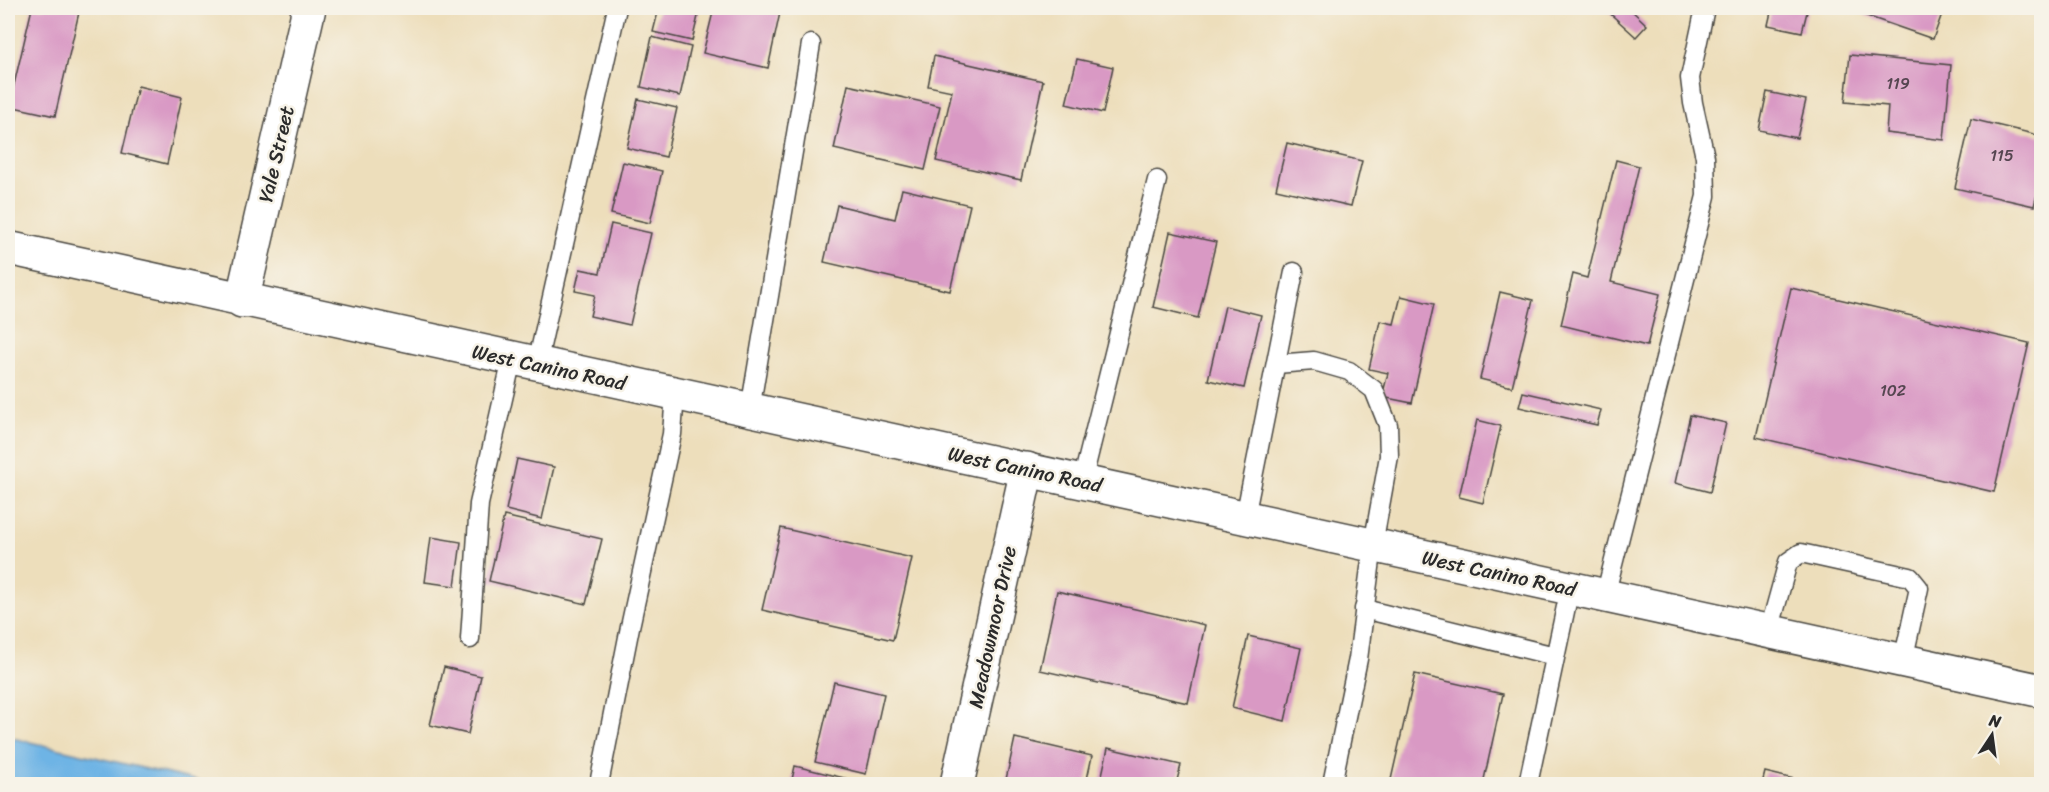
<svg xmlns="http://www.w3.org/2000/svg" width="2049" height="792" font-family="Sriracha,sans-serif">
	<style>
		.water { fill: #6eb4e5; stroke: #4c7088; stroke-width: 1.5 }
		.building { fill: #d999c4 }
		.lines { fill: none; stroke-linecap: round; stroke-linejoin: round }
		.lane-casing { stroke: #484641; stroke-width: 21 }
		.street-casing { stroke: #484641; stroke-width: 36 }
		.secondary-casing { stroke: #484641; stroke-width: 36 }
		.lane { stroke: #fff; stroke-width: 18 }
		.street { stroke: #fff; stroke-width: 33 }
		.secondary { stroke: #fff; stroke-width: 33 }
		.labels { text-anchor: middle; stroke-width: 5; stroke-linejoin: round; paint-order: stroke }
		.number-label { font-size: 16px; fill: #564651 }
		.street-label { font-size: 20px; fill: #2b2b2b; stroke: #f7f3e8 }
	</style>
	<rect width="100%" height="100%" fill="#f7f3e8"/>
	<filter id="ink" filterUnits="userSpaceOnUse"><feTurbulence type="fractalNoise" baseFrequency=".0167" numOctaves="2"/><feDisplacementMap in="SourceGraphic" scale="12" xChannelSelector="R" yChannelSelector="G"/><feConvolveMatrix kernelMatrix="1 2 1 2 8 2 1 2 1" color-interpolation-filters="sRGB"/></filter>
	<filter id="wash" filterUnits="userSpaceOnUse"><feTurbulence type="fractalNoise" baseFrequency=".008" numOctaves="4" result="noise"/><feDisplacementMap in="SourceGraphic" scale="24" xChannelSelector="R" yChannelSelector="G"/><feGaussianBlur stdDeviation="1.35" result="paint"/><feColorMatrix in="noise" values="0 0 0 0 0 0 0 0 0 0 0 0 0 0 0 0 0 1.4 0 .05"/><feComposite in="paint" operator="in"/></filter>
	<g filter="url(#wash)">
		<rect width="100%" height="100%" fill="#eddebb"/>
		<path class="water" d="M8 737 212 784H8Z"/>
		<g id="blocks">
			<g class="building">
				<path d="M32 8H80L55 116 9 106Z"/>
				<path d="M659 8H700L692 41 653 32Z"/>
				<path d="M714 8H781L768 68 703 53Z"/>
				<path d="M1604 8H1629L1647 25 1636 37Z"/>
				<path d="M1772 8H1808L1802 32 1768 25Z"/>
				<path d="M1867 8H1944L1933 39 1864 15Z"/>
				<path d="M652 37 691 47 680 96 641 87Z"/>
				<path d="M1850 55 1951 65 1944 140 1886 133 1888 106 1845 102Z"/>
				<path d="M934 56 1043 81 1021 180 936 161 952 91 928 86Z"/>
				<path d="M1077 59 1113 67 1103 113 1066 104Z"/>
				<path d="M848 85 940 106 925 170 834 149Z"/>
				<path d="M138 86 182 97 167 164 122 153Z"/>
				<path d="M1767 92 1806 100 1797 138 1759 130Z"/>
				<path d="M638 99 677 108 666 157 627 148Z"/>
				<path d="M1971 119 2042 136V175L2034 206 1955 188Z"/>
				<path d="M1287 143 1362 161 1351 206 1276 189Z"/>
				<path d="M1616 160 1639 166 1611 282 1660 294 1647 346 1561 325 1573 274 1587 278Z"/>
				<path d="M623 162 662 171 650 223 611 214Z"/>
				<path d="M902 189 970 205 950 291 824 262 837 205 895 219Z"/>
				<path d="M611 224 651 233 630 325 590 316 595 295 575 291 580 269 600 273Z"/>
				<path d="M1170 232 1216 242 1198 318 1153 307Z"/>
				<path d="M1791 288 2029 343 1994 492 1756 437Z"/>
				<path d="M1500 292 1533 300 1512 387 1480 379Z"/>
				<path d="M1401 296 1434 304 1412 403 1382 397 1388 373 1369 369 1380 321 1394 324Z"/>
				<path d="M1225 306 1261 315 1244 388 1208 380Z"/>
				<path d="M1523 392 1601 410 1597 425 1519 407Z"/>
				<path d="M1690 415 1726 423 1710 492 1675 483Z"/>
				<path d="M1477 420 1501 426 1483 503 1459 497Z"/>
				<path d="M517 459 554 467 542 519 506 510Z"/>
				<path d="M504 516 602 539 586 604 489 581Z"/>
				<path d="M781 528 912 558 893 640 762 610Z"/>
				<path d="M431 537 461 542 455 586 425 582Z"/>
				<path d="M1057 591 1205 625 1188 703 1040 670Z"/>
				<path d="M1248 636 1301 648 1285 721 1232 708Z"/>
				<path d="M444 667 481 676 468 734 430 725Z"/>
				<path d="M1415 674 1503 694 1483 784H1390Z"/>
				<path d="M834 682 884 694 866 774 815 762Z"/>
				<path d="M1015 738 1092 756 1086 784H1005Z"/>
				<path d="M1108 748 1181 765 1176 784H1100Z"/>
				<path d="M795 766 865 783V784H791Z"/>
				<path d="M1765 772 1815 784H1762Z"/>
			</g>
		</g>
	</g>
	<g filter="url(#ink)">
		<use href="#blocks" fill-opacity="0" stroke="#484641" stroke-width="1.5"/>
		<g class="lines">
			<g class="lane-casing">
				<g id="lane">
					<path d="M537 364 617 8"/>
					<path d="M1276 364 1314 361 1349 371 1374 390 1388 425 1389 456 1373 545 1358 659 1332 784"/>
					<path d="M750 410 811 44"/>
					<path d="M1082 482 1157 180"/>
					<path d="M1245 517 1294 272"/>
					<path d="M1605 596 1706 196 1705 157 1693 103 1690 78 1705 8"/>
					<path d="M1364 609 1555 656"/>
					<path d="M1769 631 1788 562 1801 553 1910 577 1919 588 1903 661"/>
					<path d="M470 639 479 504 512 359"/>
					<path d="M599 784 630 627 672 434 675 394"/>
					<path d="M1528 784 1570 588"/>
				</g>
			</g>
			<g class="street-casing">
				<g id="street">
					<path d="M242 301 309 8"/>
					<path d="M957 784 1027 469"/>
				</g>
			</g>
			<g class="secondary-casing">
				<path id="secondary" d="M8 248 2042 691"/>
			</g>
			<use href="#lane" class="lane"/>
			<use href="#street" class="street"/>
			<use href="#secondary" class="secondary"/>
		</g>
	</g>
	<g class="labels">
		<g class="number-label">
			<text x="1898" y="89">119</text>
			<text x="2002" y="161">115</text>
			<text x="1893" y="396">102</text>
		</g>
		<g class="street-label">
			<text transform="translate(276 154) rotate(-77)" y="7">Yale Street</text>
			<text transform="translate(549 367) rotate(12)" y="7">West Canino Road</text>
			<text transform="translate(1025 469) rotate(12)" y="7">West Canino Road</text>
			<text transform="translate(1499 573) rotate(12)" y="7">West Canino Road</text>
			<text transform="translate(992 627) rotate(-78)" y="7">Meadowmoor Drive</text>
		</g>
	</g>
	<rect width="2049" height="792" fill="none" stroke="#f7f3e8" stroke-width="30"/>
	<g transform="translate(1992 735) rotate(13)" stroke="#f7f3e8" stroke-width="4.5" paint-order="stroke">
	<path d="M0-4.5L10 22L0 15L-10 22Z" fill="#2b2b2b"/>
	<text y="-9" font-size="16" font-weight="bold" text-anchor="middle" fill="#2b2b2b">N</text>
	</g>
</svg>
